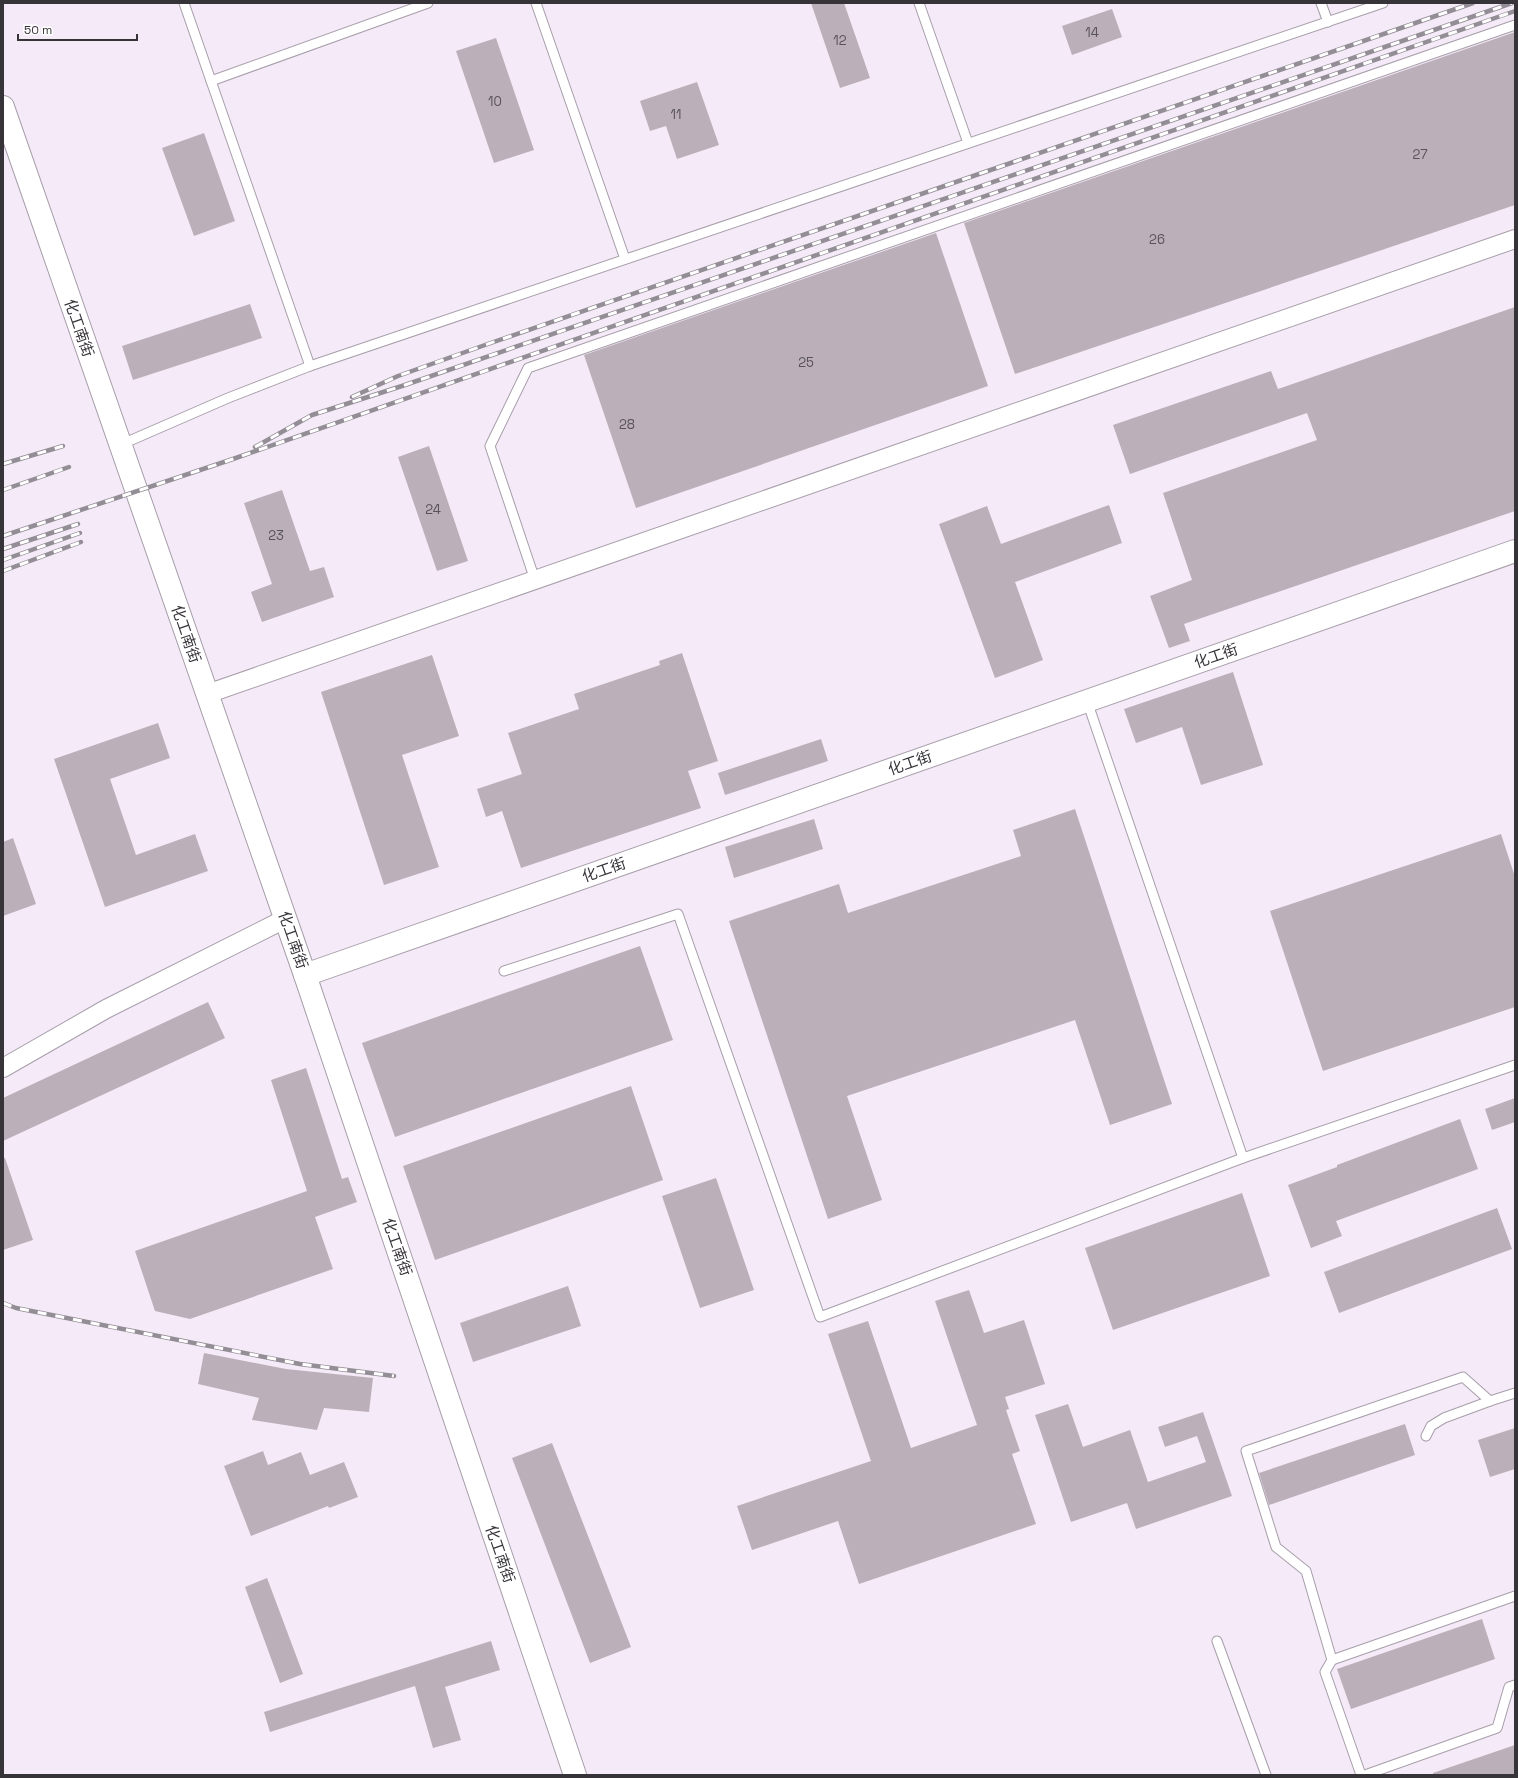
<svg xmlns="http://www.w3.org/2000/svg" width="1518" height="1778" font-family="'Space Grotesk','Noto Sans SC',sans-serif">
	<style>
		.building { fill: #bbafba }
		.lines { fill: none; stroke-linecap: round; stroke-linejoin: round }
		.service-casing { stroke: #a79eaa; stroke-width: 11 }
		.minor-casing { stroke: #a79eaa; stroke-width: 20 }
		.tertiary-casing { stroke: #a79eaa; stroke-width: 24 }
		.service { stroke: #fff; stroke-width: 9 }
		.minor { stroke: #fff; stroke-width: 18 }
		.tertiary { stroke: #fff; stroke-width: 22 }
		.rail-casing { stroke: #938d95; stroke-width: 4.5 }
		.rail { stroke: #fff; stroke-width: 3; stroke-dasharray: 9; stroke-linecap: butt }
		.labels { text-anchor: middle; stroke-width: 4; stroke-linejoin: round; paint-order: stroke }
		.number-label { font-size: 13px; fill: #585359 }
		.street-label { font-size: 15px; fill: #373439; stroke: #fff }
	</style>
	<rect width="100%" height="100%" fill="#f5ebf8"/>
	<g class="building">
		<path d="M811 3H844L870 78 840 88Z"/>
		<path d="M1112 9 1122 37 1072 55 1062 26Z"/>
		<path d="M1515 32V205L1015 374 964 223Z"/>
		<path d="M496 38 534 150 494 163 456 51Z"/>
		<path d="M697 82 719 145 677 159 666 126 650 131 640 101Z"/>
		<path d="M204 133 235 221 194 236 162 148Z"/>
		<path d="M936 233 988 386 636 508 584 355Z"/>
		<path d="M250 304 262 338 133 380 122 346Z"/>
		<path d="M1515 307V511L1184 624 1190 641 1169 648 1150 596 1192 580 1163 493 1317 440 1307 413 1130 474 1113 425 1271 371 1278 389Z"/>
		<path d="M429 446 468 561 437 571 398 457Z"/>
		<path d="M282 490 310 571 324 567 334 597 262 622 251 592 272 584 244 503Z"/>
		<path d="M1109 505 1122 543 1015 582 1043 660 995 678 939 524 987 506 1001 544Z"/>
		<path d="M682 653 718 761 688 771 701 808 521 868 502 811 486 817 477 789 522 774 508 733 579 709 574 694 660 665 659 661Z"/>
		<path d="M432 655 459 736 402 755 439 867 384 885 321 692Z"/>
		<path d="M1233 672 1263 765 1201 785 1182 727 1136 743 1124 709Z"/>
		<path d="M158 723 170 758 110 779 136 855 195 834 208 871 105 907 54 759Z"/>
		<path d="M821 739 828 761 725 795 718 773Z"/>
		<path d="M1075 809 1172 1104 1110 1125 1075 1020 847 1096 882 1200 828 1219 729 921 839 884 848 913 1021 856 1013 830Z"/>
		<path d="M814 819 823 849 734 878 725 847Z"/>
		<path d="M1501 834 1515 877V1007L1323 1071 1270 911Z"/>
		<path d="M13 838 36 904 3 916V842Z"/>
		<path d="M640 946 673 1040 395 1137 362 1043Z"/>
		<path d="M208 1002 225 1038 3 1141V1098Z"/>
		<path d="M306 1068 342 1179 348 1177 357 1202 315 1217 333 1269 190 1319 155 1311 135 1251 307 1191 271 1080Z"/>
		<path d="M631 1086 663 1180 435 1260 403 1166Z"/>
		<path d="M1515 1098V1122L1492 1130 1485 1109Z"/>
		<path d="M1460 1119 1478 1169 1336 1221 1342 1236 1311 1248 1288 1185 1337 1167V1165Z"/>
		<path d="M3 1158H5L33 1240 3 1250Z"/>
		<path d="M716 1178 754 1290 700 1308 662 1196Z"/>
		<path d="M1242 1193 1270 1276 1113 1330 1085 1248Z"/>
		<path d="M1497 1208 1512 1249 1339 1313 1324 1272Z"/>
		<path d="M568 1286 581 1326 473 1362 460 1323Z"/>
		<path d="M969 1290 984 1333 1024 1320 1045 1384 1005 1397 1009 1409 1006 1410 1020 1451 1012 1454 1036 1524 859 1584 838 1521 752 1550 737 1506 871 1461 828 1334 868 1321 911 1448 977 1425 935 1301Z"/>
		<path d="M204 1353 286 1369 373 1378 369 1412 324 1408 317 1430 252 1420 259 1398 198 1384Z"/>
		<path d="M1068 1404 1083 1447 1130 1430 1148 1482 1206 1462 1197 1436 1165 1447 1158 1427 1203 1412 1232 1496 1136 1529 1127 1503 1071 1522 1035 1415Z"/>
		<path d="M1405 1424 1415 1455 1269 1505 1259 1473Z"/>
		<path d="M1515 1428V1469L1490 1477 1478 1440Z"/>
		<path d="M552 1443 631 1647 590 1663 512 1458Z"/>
		<path d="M263 1451 268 1465 301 1452 310 1475 344 1462 358 1497 329 1508 328 1506 251 1536 224 1466Z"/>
		<path d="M267 1578 303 1674 280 1683 245 1587Z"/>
		<path d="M1482 1619 1495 1659 1351 1709 1337 1669Z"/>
		<path d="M491 1641 500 1670 445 1687 461 1740 433 1748 415 1686 270 1732 264 1712Z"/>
		<path d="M1515 1745V1775H1433V1773Z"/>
	</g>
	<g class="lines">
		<g class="service-casing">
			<g id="service">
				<path d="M184 3 310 366"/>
				<path d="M536 3 625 259"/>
				<path d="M919 3 968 143"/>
				<path d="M1321 3 1328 22"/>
				<path d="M211 81 428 3"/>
				<path d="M120 445 228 398 310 366 1383 3"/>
				<path d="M535 580 490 446 528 368 1515 25"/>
				<path d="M1087 701 1243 1158"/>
				<path d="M504 971 678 914 820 1317 1243 1158 1515 1065"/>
				<path d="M1426 1436 1431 1426 1444 1418 1490 1401"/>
				<path d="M1217 1641 1266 1775"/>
				<path d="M1332 1660 1306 1571 1276 1547 1246 1451 1463 1377 1490 1401 1515 1393"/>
				<path d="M1361 1775 1325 1672 1332 1660 1515 1596"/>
				<path d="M1365 1775 1497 1728 1509 1687 1515 1685"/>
			</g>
		</g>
		<g class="minor-casing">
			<g id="minor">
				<path d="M207 694 1515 239"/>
				<path d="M3 1068 106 1009 285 919"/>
			</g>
		</g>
		<g class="tertiary-casing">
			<g id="tertiary">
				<path d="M3 107 305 975 575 1775"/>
				<path d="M305 975 1515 551"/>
			</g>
		</g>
		<use href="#service" class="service"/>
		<use href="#minor" class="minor"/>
		<use href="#tertiary" class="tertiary"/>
		<g class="rail-casing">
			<g id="rail">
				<path d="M352 397 398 376 485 345 1473 3"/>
				<path d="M255 447 312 415 405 385 1512 3"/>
				<path d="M3 464 63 446"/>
				<path d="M3 490 69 467"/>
				<path d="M3 536 233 459 1515 11"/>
				<path d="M3 549 78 524"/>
				<path d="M3 560 80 533"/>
				<path d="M3 571 81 542"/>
				<path d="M3 1303 16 1308 300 1364 394 1376"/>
			</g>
		</g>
		<use href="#rail" class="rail"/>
	</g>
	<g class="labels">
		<g class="number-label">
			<text x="1092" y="37">14</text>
			<text x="840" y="45">12</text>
			<text x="495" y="106">10</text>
			<text x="676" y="119">11</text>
			<text x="1420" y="159">27</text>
			<text x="1157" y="244">26</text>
			<text x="806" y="367">25</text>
			<text x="627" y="429">28</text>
			<text x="433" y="514">24</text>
			<text x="276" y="540">23</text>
		</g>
		<g class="street-label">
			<text transform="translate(79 328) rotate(71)" y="5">化工南街</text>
			<text transform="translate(186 634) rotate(71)" y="5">化工南街</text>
			<text transform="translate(1216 656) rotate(-19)" y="5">化工街</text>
			<text transform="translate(910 763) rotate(-19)" y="5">化工街</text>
			<text transform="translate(604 870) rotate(-19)" y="5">化工街</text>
			<text transform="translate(293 940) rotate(71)" y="5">化工南街</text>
			<text transform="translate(397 1247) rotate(71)" y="5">化工南街</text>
			<text transform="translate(500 1554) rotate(71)" y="5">化工南街</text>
		</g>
	</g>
	<rect width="1518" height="1778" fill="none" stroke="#373439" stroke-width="8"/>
	<path d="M18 34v6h119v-6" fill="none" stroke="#373439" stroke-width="2"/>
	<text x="24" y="34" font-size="12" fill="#373439" stroke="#ffffff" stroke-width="3" paint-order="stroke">50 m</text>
</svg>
